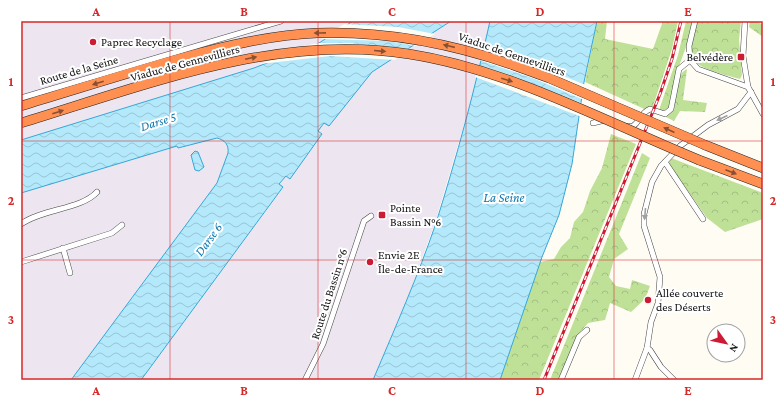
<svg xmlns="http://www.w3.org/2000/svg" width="784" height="401" font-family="'Crimson Pro',serif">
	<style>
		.industrial { fill: #ede5ef }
		.forest { fill: url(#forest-crowns) }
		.water { fill: url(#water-waves); stroke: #34a7d9 }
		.pier { fill: #fffcf4 }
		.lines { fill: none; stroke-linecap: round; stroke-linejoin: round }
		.minor-casing { stroke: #444; stroke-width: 6 }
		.motorway-casing { stroke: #222; stroke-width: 10 }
		.minor { stroke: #fff; stroke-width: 5 }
		.motorway { stroke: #ff9052; stroke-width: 9 }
		.rail-casing { stroke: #ce1b35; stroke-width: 3 }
		.rail { stroke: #fff; stroke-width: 1.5; stroke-dasharray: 4.5; stroke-linecap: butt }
		.motorway-bridge-casing { stroke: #222; stroke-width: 10; stroke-linecap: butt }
		.motorway-bridge { stroke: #ff9052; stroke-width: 9 }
		.oneway { fill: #885032 }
		.oneway2 { fill: #a0a0a0 }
		.grid { fill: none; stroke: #d62828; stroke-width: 1; stroke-opacity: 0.55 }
		.poi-dot { fill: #ce1b35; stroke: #fff; stroke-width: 1.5 }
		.labels { text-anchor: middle; stroke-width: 4; stroke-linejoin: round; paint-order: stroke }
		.poi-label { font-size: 12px; fill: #111; stroke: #fff; text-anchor: start }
		.street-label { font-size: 12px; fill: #111; stroke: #fff }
		.water-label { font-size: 13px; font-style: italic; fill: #0d78af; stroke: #fff }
		.neatline { fill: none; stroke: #d62828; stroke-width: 1.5 }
		.grid-label { font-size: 13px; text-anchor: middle; font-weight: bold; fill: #d62828 }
	</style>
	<defs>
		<pattern id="forest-crowns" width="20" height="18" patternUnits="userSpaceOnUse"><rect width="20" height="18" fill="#bfe097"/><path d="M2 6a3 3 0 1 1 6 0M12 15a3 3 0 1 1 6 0" fill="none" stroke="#a3bf81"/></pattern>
		<pattern id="water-waves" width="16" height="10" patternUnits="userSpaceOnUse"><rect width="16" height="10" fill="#b4e8fb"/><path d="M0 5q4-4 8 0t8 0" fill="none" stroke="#9ac6d6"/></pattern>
	</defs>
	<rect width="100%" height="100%" fill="#fffcf4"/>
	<g class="industrial">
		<path d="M21 21H353L319 43 254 68 21 140Z"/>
		<path d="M451 21H490L476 84 435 223 408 297 373 380H141L283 188 279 184 286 176 290 178 322 134 318 131 325 122 329 125 372 72Z"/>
		<path d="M212 138 222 139 229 148 228 153 217 183 71 380H21V193L177 145 178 148Z"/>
	</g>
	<g class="forest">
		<path d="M597 21H607L605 39 653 49 663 21H678L672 49 651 112 585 82Z"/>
		<path d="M686 21H692L686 47 675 77 670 107 663 111 659 110 678 55Z"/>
		<path d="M696 21H741L739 40 742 75 740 79C727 75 694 69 691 55 689 45 694 31 696 21Z"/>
		<path d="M750 21H756L763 25V37L749 27Z"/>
		<path d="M687 69 683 100 707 103 705 112 680 111 674 121 666 117 667 115 674 110C676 100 675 74 687 69Z"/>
		<path d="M611 134 636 144 539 380H500L540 262 554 259 561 247 570 238 574 222 583 212 590 191 602 168Z"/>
		<path d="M642 153 650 158 619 234 628 249 614 259 609 277 616 286 630 289 632 280 650 286 645 299 631 312 610 303 605 320 588 323 577 336 558 380H550Z"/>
		<path d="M671 158 763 193V219L725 232 707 218 671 167 669 163Z"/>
	</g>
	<g class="water">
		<path d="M353 21H451L372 72 329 126 324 123 318 131 322 134 290 179 286 176 279 184 283 187 141 380H71L217 183 228 153C229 145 225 140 217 138L178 148 177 146 21 193V140L254 68 319 43Z"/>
		<path d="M490 21H597L584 82 572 164 559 215 542 257 500 380H373C395 328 418 276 436 223 457 156 475 89 490 21Z"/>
		<path d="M195 151 198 152 204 167 199 171 195 170 191 155Z"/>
	</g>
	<g class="pier">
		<path d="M344 24 398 27 435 34 416 46 388 41 321 39Z"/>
		<path d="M319 43H350L412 49 395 60 330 56 260 64 312 44Z"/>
		<path d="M482 46 503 52 586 85 584 100 535 79 479 60Z"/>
		<path d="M478 65 513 76 584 104 582 117 475 77Z"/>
	</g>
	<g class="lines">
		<g class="minor-casing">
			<g id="minor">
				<path d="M745 21 743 56 748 87 763 114"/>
				<path d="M690 60 689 46 695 21"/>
				<path d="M21 98 281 21"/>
				<path d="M593 123 605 120"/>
				<path d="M628 126 632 127C641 121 639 114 650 109L665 114 671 109 679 69 690 60 698 69 748 87"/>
				<path d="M665 162 703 219"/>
				<path d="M21 224C42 209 82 209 97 192"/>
				<path d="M63 248 70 273"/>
				<path d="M21 262 112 233 122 225"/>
				<path d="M647 348 650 350 661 367 674 380"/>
				<path d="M305 380 323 344 364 221 371 216"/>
				<path d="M561 380 579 337 587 330"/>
				<path d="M635 380 647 348 651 322 658 303 660 277 644 226V214L652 182 661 166 680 146 708 125 738 109 751 92"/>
			</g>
		</g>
		<g class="motorway-casing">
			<g id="motorway">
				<path d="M21 106C74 90 127 73 181 58 225 46 271 35 317 33 385 31 450 43 513 65"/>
				<path d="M705 145 763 168"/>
				<path d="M699 160 763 184"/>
			</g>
		</g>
		<use href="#minor" class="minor"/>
		<use href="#motorway" class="motorway"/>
		<g class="rail-casing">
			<path id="rail" d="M544 380 660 94 672 59 681 21"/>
		</g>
		<use href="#rail" class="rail"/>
		<g class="motorway-bridge-casing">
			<g id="motorway-bridge">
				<path d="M513 65 549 78 705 145"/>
				<path d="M21 123C146 85 276 33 409 54 511 70 604 121 699 160"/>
			</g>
		</g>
		<use href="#motorway-bridge" class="motorway-bridge"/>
	</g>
	<defs><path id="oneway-solid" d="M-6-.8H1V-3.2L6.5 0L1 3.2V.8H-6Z"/></defs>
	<g class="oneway">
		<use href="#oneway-solid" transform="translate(320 33) rotate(179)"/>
		<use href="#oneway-solid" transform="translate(449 46) rotate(-167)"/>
		<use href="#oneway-solid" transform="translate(380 51) rotate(5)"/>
		<use href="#oneway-solid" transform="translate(251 58) rotate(-12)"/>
		<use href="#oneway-solid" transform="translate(507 80) rotate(17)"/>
		<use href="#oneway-solid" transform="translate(98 83) rotate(163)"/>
		<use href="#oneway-solid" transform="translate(58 112) rotate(-17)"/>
		<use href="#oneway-solid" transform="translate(669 130) rotate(-156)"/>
		<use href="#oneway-solid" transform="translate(731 172) rotate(21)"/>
	</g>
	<g class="oneway2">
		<use href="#oneway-solid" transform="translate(722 118) rotate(155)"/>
		<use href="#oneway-solid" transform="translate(645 214) rotate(95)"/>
	</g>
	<path class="grid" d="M170 21V380M318 21V380M466 21V380M614 21V380M21 141H763M21 260H763"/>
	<g class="poi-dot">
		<circle cx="93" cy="42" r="4"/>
		<rect x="737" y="53" width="8" height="8" rx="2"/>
		<rect x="378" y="211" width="8" height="8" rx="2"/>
		<circle cx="370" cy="262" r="4"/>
		<circle cx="648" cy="300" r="4"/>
	</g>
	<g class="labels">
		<g class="poi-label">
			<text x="101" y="46">Paprec Recyclage</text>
			<text x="733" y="61" text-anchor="end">Belvédère</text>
			<text x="390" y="212">Pointe<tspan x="390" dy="14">Bassin N°6</tspan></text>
			<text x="378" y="259">Envie 2E<tspan x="378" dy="14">Île-de-France</tspan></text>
			<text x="656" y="297">Allée couverte<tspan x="656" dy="14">des Déserts</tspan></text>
		</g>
		<g class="street-label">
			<text transform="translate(512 54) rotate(19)" y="4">Viaduc de Gennevilliers</text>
			<text transform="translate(185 63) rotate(-15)" y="4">Viaduc de Gennevilliers</text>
			<text transform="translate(79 70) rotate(-16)" y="4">Route de la Seine</text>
			<text transform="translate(329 294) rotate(-72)" y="4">Route du Bassin n°6</text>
		</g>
		<g class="water-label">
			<text transform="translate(158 121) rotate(-17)" y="5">Darse 5</text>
			<text x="504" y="202">La Seine</text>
			<text transform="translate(208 239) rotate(-54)" y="5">Darse 6</text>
		</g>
	</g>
	<rect width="784" height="401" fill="none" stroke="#ffffff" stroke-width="44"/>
	<g transform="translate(726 343) rotate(123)"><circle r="19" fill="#ffffff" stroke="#a0a0a0"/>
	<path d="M0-3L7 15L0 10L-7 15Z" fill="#ce1b35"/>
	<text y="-6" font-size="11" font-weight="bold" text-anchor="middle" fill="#111111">N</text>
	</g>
	<rect x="22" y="22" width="740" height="357" class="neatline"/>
	<g class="grid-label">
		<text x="96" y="16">A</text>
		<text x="244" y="16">B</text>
		<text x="392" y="16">C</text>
		<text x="540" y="16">D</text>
		<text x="688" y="16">E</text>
		<text x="11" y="86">1</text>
		<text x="773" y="86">1</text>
		<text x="11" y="205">2</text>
		<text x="773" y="205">2</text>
		<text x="11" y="324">3</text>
		<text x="773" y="324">3</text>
		<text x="96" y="395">A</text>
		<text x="244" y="395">B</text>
		<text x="392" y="395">C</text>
		<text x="540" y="395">D</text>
		<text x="688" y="395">E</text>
	</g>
</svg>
